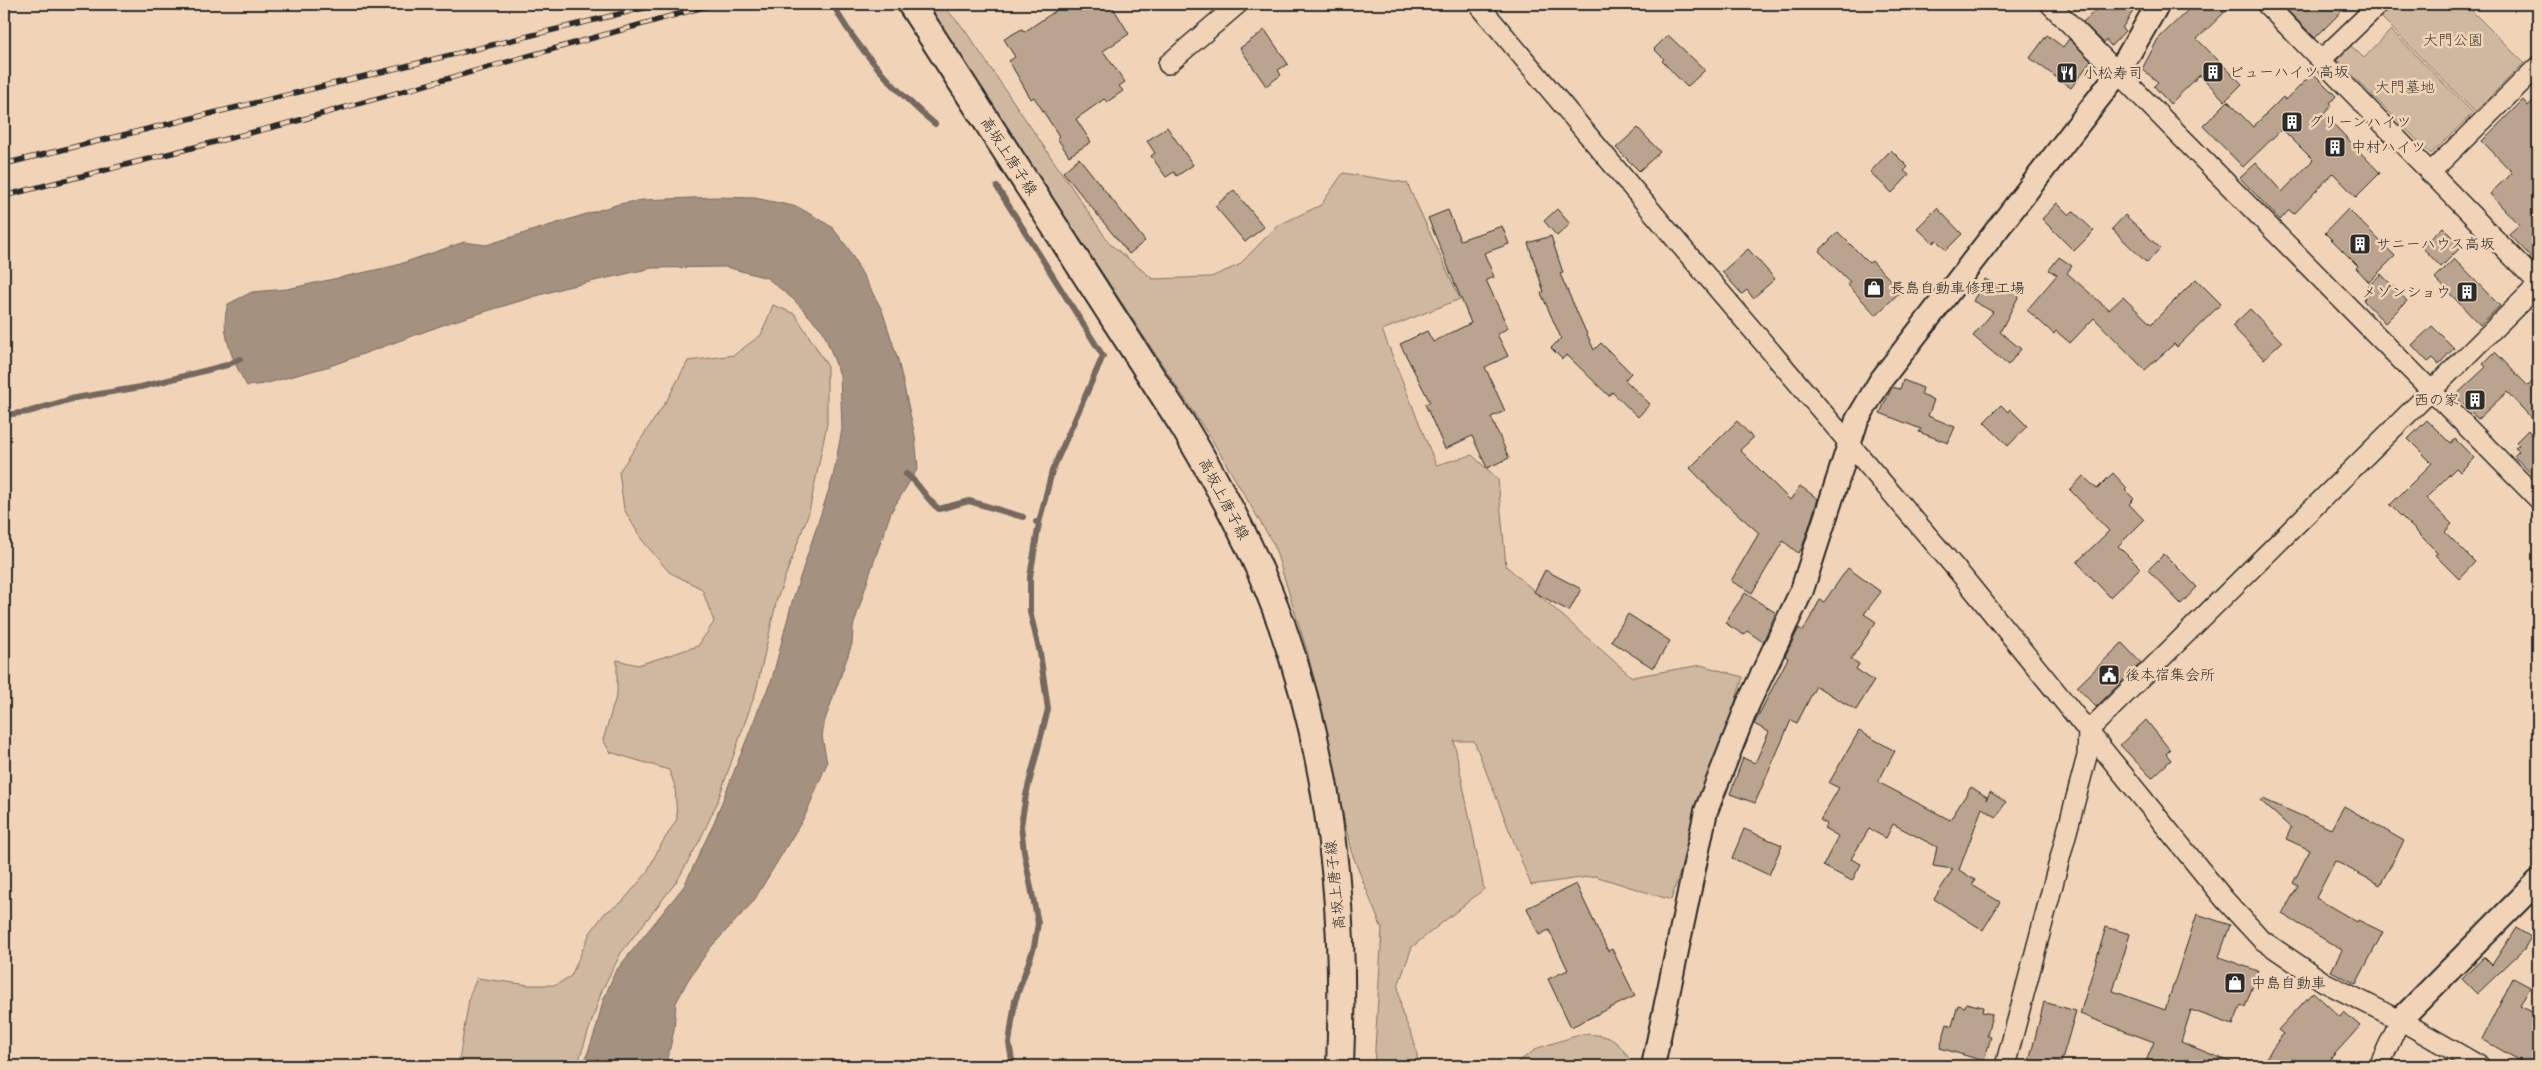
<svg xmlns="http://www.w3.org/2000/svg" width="2542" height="1070" font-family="Pangolin,'Klee One',sans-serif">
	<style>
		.green { fill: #d0b8a0; stroke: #7e7266 }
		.water { fill: #a49180; stroke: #74685e }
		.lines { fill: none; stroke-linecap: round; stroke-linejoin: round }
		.stream { stroke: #74685e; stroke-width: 6 }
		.building { fill: #baa490; stroke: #2b2b2b }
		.minor-casing { stroke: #2b2b2b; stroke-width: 22 }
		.tertiary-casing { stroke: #2b2b2b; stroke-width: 26 }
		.secondary-casing { stroke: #2b2b2b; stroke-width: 30 }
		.minor { stroke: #f1d4b7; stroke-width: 19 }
		.tertiary { stroke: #f1d4b7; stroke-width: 22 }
		.secondary { stroke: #f1d4b7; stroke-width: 26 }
		.rail-casing { stroke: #2b2b2b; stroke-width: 5.5 }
		.rail { stroke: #f1d4b7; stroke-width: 4; stroke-dasharray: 11; stroke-linecap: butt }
		.labels { text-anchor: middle; stroke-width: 5; stroke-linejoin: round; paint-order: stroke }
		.park-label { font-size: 15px; fill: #44403d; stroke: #f1d4b7 }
		.poi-label { font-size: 15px; fill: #2b2b2b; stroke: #f1d4b7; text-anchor: start }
		.street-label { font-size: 15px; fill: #2b2b2b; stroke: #f1d4b7 }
	</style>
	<rect width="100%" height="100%" fill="#f1d4b7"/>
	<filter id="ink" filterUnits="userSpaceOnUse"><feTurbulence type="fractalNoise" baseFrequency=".02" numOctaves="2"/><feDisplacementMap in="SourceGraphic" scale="10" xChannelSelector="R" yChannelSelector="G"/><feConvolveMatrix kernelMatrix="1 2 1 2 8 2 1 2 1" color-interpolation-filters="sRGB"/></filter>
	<g filter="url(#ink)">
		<g class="green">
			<path d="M926 4H942L964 29 1110 244 1153 279 1211 277 1239 265 1277 226 1321 205 1343 173 1407 183 1460 299 1382 330 1436 465 1472 455 1498 479 1506 566 1632 677 1701 665 1743 677 1671 900 1595 876 1531 885 1474 741H1454L1484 889 1412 947 1398 986 1402 1013 1414 1040 1419 1066H1374L1382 929 1351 851 1308 654 1274 545 1215 445Z"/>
			<path d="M2394 4H2465L2524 63 2475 112 2381 17Z"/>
			<path d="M2391 30 2473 113 2431 154 2337 60 2350 45 2364 58Z"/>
			<path d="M773 305 795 314 827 365V424L809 512 777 599 756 691 717 803 700 840 677 881 621 953 602 990 577 1066H458L470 994 477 978 529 985H556L571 976 590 933 605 913 622 902 646 874 659 848 677 819 675 786 669 770 610 752 603 740 617 693V660L638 665 698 646 714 622 702 589 669 572 642 540 624 509 619 472 667 400 688 361 734 355 761 335Z"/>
			<path d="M1582 1034C1614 1035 1617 1040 1634 1066H1512L1538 1048Z"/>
		</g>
		<path class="water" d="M716 197 755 198 798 207 832 227 848 248 882 310 898 360 915 436 918 468 891 512 870 573 853 627 852 644 825 720 822 736 827 763 805 816 753 902 710 948 688 980 676 1003 674 1030 666 1066H583L596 1029 603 1001 615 972 684 886 713 825 757 713 772 679 792 602 833 477 842 429 840 375 823 331 793 299 767 278 726 267 652 268 563 288 451 322 330 366 264 384 247 386C233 362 219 331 228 304L252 292 287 289 394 266 464 242 486 245 619 204 643 200Z"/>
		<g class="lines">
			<g class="stream">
				<path d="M833 4C852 43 901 97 935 124"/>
				<path d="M997 187 1103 356 1052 471 1039 523"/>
				<path d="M4 415 28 412 75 398 141 387 227 365 240 359"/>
				<path d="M906 474C920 483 925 499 939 509L969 501 1023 517"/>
				<path d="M1013 1066 1009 1043 1015 1001 1034 947 1038 923 1024 852 1021 826 1026 795 1048 709 1040 653 1030 612V577L1039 523 1036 522"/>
			</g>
		</g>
		<g class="building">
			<path d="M1066 4H1111L1129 34 1103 51 1125 82 1119 86 1123 91 1107 102 1104 99 1076 119 1091 142 1069 156 1057 138 1059 136 1034 97 1031 99 1009 61 1015 57 1004 39 1022 29 1024 32Z"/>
			<path d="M2102 4H2138L2122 28 2125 31 2111 46 2106 40 2104 43 2083 22Z"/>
			<path d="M2194 4H2233L2197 39 2242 84 2225 101 2200 75 2170 104 2154 86 2158 82 2142 69 2158 39Z"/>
			<path d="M2281 4H2349L2315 38Z"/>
			<path d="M1265 30 1288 64 1278 70 1281 75 1266 86 1240 48Z"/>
			<path d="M1668 35 1705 70 1687 87 1662 61 1664 59 1654 49Z"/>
			<path d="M2047 35 2063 47 2069 39 2091 61 2071 88 2030 58Z"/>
			<path d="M2313 73 2336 96 2330 103 2332 105 2324 114 2380 173 2356 197 2333 173 2294 214 2289 210 2280 220 2240 178 2256 163 2282 192 2313 160 2282 129 2243 167 2203 126 2228 101 2253 127 2283 97 2286 100Z"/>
			<path d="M2538 96V264L2509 234 2519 225 2490 194 2512 172 2482 141 2523 100 2528 106Z"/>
			<path d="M1167 127 1193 165 1177 176 1174 172 1166 177 1151 156 1155 153 1147 141Z"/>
			<path d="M1638 128 1660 152 1639 171 1616 148Z"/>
			<path d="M1891 150 1908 167 1904 171 1909 175 1892 193 1870 172Z"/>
			<path d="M1079 158 1145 241 1129 254 1063 172Z"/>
			<path d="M1234 190 1264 227 1245 242 1215 206Z"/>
			<path d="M2057 203 2069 215 2073 211 2094 231 2074 251 2042 219Z"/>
			<path d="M1937 208 1962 234 1946 250 1936 240 1933 243 1917 228Z"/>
			<path d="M1557 209 1570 224 1557 236 1544 221Z"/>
			<path d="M2348 209 2395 256 2369 282 2356 268 2358 266 2325 233Z"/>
			<path d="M1448 210 1460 240 1502 226 1509 244 1484 253 1494 277 1486 280 1508 328 1497 334 1508 356 1485 367 1505 411 1491 417 1509 458 1487 468 1472 436 1445 449 1425 404 1430 402 1400 344 1427 331 1433 342 1471 323 1428 218Z"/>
			<path d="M2125 215 2160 248 2147 263 2112 229Z"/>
			<path d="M2443 227 2462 246 2441 267 2422 247Z"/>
			<path d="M1838 232 1869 263 1872 261 1901 291 1876 315 1847 284 1850 282 1819 251Z"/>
			<path d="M1551 236 1563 273 1560 274 1594 350 1601 343 1631 373 1625 380 1650 404 1638 417 1612 392 1609 396 1567 355 1562 359 1551 348 1561 338 1541 293 1544 292 1528 243Z"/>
			<path d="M1748 249 1775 279 1753 298 1747 290 1742 294 1722 272Z"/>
			<path d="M2059 257 2072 266 2067 273 2109 310 2123 297 2151 324 2196 279 2221 304 2177 347 2174 344 2145 370 2094 318 2070 343 2056 331 2054 334 2027 310 2057 275 2049 270Z"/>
			<path d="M2454 259 2500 306 2480 325 2435 278Z"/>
			<path d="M2381 274 2407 301 2385 323 2363 300 2366 297 2363 294 2368 290 2366 288Z"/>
			<path d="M1985 279 2010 293 2017 284 2023 288 2000 332 2021 349 2008 365 1973 336 1993 312 1973 301Z"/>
			<path d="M2250 309 2282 342 2264 359 2232 326Z"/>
			<path d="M2432 326 2454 348 2439 364 2433 358 2428 362 2412 345Z"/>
			<path d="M2495 352 2528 386 2538 376V425L2507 392 2478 419 2455 396 2486 367 2483 364Z"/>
			<path d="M1903 380 1923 388 1921 395 1934 400 1928 416 1955 427 1948 443 1919 432 1921 429 1880 413 1892 387 1900 389Z"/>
			<path d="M2001 405 2008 412 2010 409 2027 426 2008 446 1984 422Z"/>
			<path d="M2427 420 2451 444 2455 439 2474 458 2460 472 2456 468 2426 498 2452 524 2445 532 2475 562 2459 579 2435 555 2438 553 2390 505 2432 463 2408 439Z"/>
			<path d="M1737 421 1753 438 1740 450 1790 500 1800 486 1818 499 1802 548 1798 553 1783 541 1752 593 1731 581 1759 533 1714 493 1690 468Z"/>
			<path d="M2528 430 2538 441V481L2514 456 2519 451 2515 448 2519 445 2516 442Z"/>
			<path d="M2113 473 2127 488 2125 490 2134 499 2129 504 2144 520 2118 546 2140 568 2110 597 2077 562 2109 531 2070 490 2083 476 2097 489Z"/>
			<path d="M2164 554 2197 587 2181 604 2148 570Z"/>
			<path d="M1848 568 1881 592 1864 614 1876 622 1851 659 1859 664 1856 669 1874 681 1856 710 1816 686 1797 723 1791 720 1755 803 1730 794 1743 758 1755 763 1769 732 1754 724 1788 658 1785 656 1799 628 1803 631 1820 600 1824 602Z"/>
			<path d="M1545 570 1581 589 1569 611 1534 592Z"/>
			<path d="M1745 593 1776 613 1763 642 1747 631 1744 635 1725 623Z"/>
			<path d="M1628 614 1670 641 1653 668 1611 641Z"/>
			<path d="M2122 643 2141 663 2096 707 2077 687Z"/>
			<path d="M2146 720 2170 750 2166 754 2171 760 2152 778 2120 745Z"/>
			<path d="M1859 731 1895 751 1878 782 1950 820 1971 787 1987 797 1986 800 1990 792 2006 802 1996 817 1982 808 1959 870 1975 880 1972 885 2000 902 1983 930 1934 899 1953 869 1933 866 1937 847 1893 824 1886 838 1869 829 1851 859 1861 864 1852 881 1823 866 1838 836 1824 828 1827 824 1820 820 1839 788 1829 783Z"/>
			<path d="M2263 799 2331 829 2344 806 2404 841 2380 885 2335 861 2316 898 2357 922 2358 920 2383 932 2356 984 2331 971 2342 950 2282 914 2298 886 2293 883 2310 850 2286 839 2291 828 2261 801Z"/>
			<path d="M1744 829 1782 845 1769 875 1732 858Z"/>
			<path d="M1576 884 1608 951 1612 949 1635 996 1571 1027 1548 979 1568 970 1549 930 1539 935 1527 908Z"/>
			<path d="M2197 914 2230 925 2219 957 2258 971 2245 1007 2241 1005 2233 1025 2191 1010 2181 1042 2240 1066H2159L2146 1061 2154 1042 2080 1014 2106 927 2130 934 2113 991 2165 1010Z"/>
			<path d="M2516 928 2531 937 2524 949 2477 994 2462 979 2484 957 2492 965Z"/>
			<path d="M2513 978 2530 987 2520 1006 2538 1015V1066H2529L2482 1039Z"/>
			<path d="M2313 992 2340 1017 2344 1012 2360 1026 2324 1066H2260L2283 1034 2278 1030Z"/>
			<path d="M2044 1002 2076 1011 2060 1066H2045L2029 1062Z"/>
			<path d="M1966 1003 1983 1007 1982 1012 1992 1014 1987 1036 1991 1037 1984 1061 1940 1048 1947 1024 1952 1026 1958 1005 1965 1007Z"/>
		</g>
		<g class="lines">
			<g class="minor-casing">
				<g id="minor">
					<path d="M1478 4 1681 246 1963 577 2225 900 2262 940 2324 982 2400 1020 2480 1066"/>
					<path d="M2050 4 2538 499"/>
					<path d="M2266 4 2538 283"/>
					<path d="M2321 60 2379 4"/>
					<path d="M1168 64 1238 4"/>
					<path d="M2430 173 2538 66"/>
					<path d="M2005 1066 2087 756 2088 731 2538 285"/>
					<path d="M2379 1066 2400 1020"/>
				</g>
			</g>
			<g class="tertiary-casing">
				<g id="tertiary">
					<path d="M2400 1020 2538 881"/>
					<path d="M1653 1066 1706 811 1748 704 1802 590 1857 420 1881 380 2118 73 2158 4"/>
				</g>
			</g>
			<g class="secondary-casing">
				<path id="secondary" d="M911 4 1182 424C1221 488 1256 553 1281 623 1332 764 1346 918 1340 1066"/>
			</g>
			<use href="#minor" class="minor"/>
			<use href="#tertiary" class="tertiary"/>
			<use href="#secondary" class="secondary"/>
			<g class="rail-casing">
				<g id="rail">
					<path d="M4 164 660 4"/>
					<path d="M4 196 293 122 714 4"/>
				</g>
			</g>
			<use href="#rail" class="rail"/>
		</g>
	</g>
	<defs>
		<g id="building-square" transform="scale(1.125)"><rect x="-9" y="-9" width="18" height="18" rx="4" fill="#2b2b2b" stroke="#f1d4b7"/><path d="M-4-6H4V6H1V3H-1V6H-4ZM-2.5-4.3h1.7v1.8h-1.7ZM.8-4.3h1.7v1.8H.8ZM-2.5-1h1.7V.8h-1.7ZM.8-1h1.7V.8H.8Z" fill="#fff"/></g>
		<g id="restaurant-square" transform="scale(1.125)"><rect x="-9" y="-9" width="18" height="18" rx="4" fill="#2b2b2b" stroke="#f1d4b7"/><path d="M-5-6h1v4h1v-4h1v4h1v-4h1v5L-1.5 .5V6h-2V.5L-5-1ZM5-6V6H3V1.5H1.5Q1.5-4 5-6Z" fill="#fff"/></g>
		<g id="shop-square" transform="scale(1.125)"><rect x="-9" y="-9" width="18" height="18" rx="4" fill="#2b2b2b" stroke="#f1d4b7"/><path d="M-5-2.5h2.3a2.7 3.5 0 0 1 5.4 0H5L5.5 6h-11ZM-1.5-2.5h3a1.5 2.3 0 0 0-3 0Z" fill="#fff"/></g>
		<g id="civic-square" transform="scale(1.125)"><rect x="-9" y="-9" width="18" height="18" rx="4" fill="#2b2b2b" stroke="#f1d4b7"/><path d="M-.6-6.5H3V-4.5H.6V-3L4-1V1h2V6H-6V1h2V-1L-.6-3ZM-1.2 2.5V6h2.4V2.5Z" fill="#fff"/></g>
	</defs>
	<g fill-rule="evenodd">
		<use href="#building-square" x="2213" y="72"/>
		<use href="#restaurant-square" x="2067" y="73"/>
		<use href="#building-square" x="2292" y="122"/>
		<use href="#building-square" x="2335" y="147"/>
		<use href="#building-square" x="2360" y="244"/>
		<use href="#shop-square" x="1874" y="288"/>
		<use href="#building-square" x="2467" y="292"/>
		<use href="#building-square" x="2475" y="400"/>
		<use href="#civic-square" x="2109" y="675"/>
		<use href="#shop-square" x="2235" y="983"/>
	</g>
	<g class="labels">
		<g class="park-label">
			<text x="2453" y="45">大門公園</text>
			<text x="2405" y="92">大門墓地</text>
		</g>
		<g class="poi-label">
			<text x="2229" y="77">ビューハイツ高坂</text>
			<text x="2083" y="78">小松寿司</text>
			<text x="2308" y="127">グリーンハイツ</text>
			<text x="2351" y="152">中村ハイツ</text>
			<text x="2376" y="249">サニーハウス高坂</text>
			<text x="1890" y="293">長島自動車修理工場</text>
			<text x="2451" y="297" text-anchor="end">メゾンショウ</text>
			<text x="2459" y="405" text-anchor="end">西の家</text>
			<text x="2125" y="680">後本宿集会所</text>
			<text x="2251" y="988">中島自動車</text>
		</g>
		<g class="street-label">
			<text transform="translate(1009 156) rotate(57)" y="5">高坂上唐子線</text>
			<text transform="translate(1224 499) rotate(62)" y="5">高坂上唐子線</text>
			<text transform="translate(1335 885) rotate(-96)" y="5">高坂上唐子線</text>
		</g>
	</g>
	<rect width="2542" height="1070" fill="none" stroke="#f1d4b7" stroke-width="20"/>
	<rect x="10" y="10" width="2522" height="1050" fill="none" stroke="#2b2b2b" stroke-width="2" filter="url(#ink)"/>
</svg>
